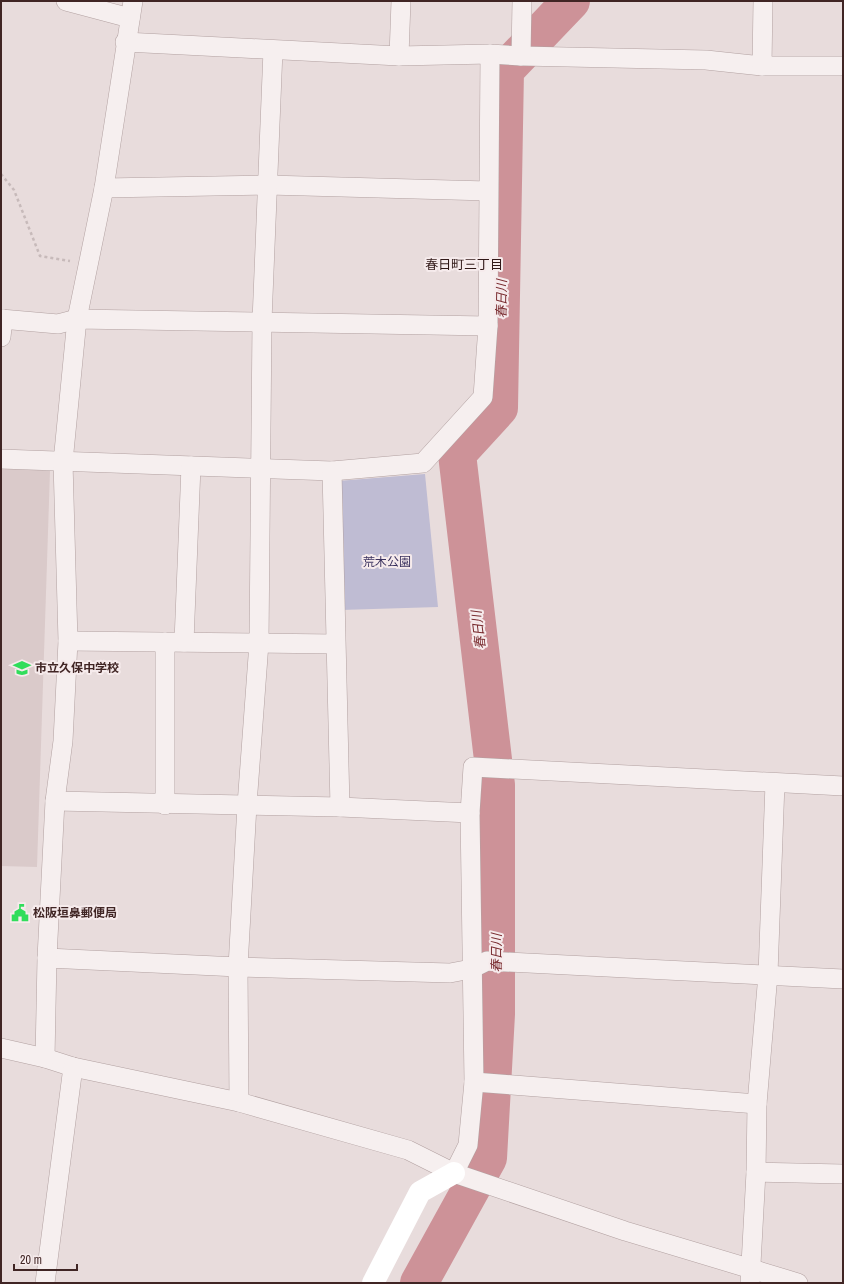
<svg xmlns="http://www.w3.org/2000/svg" width="844" height="1284" font-family="'Archivo Narrow','Noto Sans JP',sans-serif">
	<style>
		.built { fill: #dacaca }
		.green { fill: #bfbcd3 }
		.lines { fill: none; stroke-linecap: round; stroke-linejoin: round }
		.river { stroke: #cd9298; stroke-width: 38 }
		.street-casing { stroke: #b2a1a1; stroke-width: 20 }
		.path { stroke: #c7baba; stroke-width: 2.5; stroke-dasharray: 3 3; stroke-linecap: butt }
		.street { stroke: #f6efef; stroke-width: 19 }
		.secondary { stroke: #fff; stroke-width: 22 }
		.labels { text-anchor: middle; stroke-width: 4; stroke-linejoin: round; paint-order: stroke }
		.park-label { font-size: 12px; fill: #39305d; stroke: #f6ebec }
		.poi-label { font-size: 12px; font-weight: bold; fill: #402524; stroke: #f6ebec; text-anchor: start }
		.neighbourhood-label { font-size: 13px; fill: #301817; stroke: #f6ebec }
		.water-label { font-size: 13px; font-style: italic; fill: #782a2e; stroke: #f6ebec }
	</style>
	<rect width="100%" height="100%" fill="#e8dcdc"/>
	<path class="built" d="M1 467 50 471 37 867 1 866Z"/>
	<path class="green" d="M425 474 438 607 341 610 338 481Z"/>
	<g class="lines">
		<path class="river" d="M419 1283 488 1158 496 1014V785L457 454 499 408 505 70 571 1"/>
		<g class="street-casing">
			<g id="street">
				<path d="M66 1 130 18"/>
				<path d="M125 42 399 56 490 54 521 56 706 60 762 66H843"/>
				<path d="M399 56 401 1"/>
				<path d="M521 56 522 1"/>
				<path d="M762 66 763 1"/>
				<path d="M104 188 268 185 488 191"/>
				<path d="M1 319 58 324 77 319 488 326"/>
				<path d="M1 337 3 319"/>
				<path d="M1 459 332 471 423 463 483 397 488 326 490 54"/>
				<path d="M332 471 340 807"/>
				<path d="M68 641 335 644"/>
				<path d="M184 642 191 466"/>
				<path d="M55 801 340 807 470 813"/>
				<path d="M165 805V642"/>
				<path d="M47 958 238 967 450 973 471 969 487 961 843 979"/>
				<path d="M1 1048 45 1058 73 1067 239 1102 408 1150 454 1173 625 1231 798 1283"/>
				<path d="M45 1058 47 958 55 801 63 741 68 641 63 462 77 319 104 188 133 1"/>
				<path d="M474 1082 757 1104"/>
				<path d="M239 1102 238 967 247 805 259 643 262 321 273 50"/>
				<path d="M756 1172 843 1174"/>
				<path d="M454 1173 468 1145 474 1082 470 813 473 767 843 786"/>
				<path d="M45 1283 73 1067"/>
				<path d="M750 1283 756 1172 757 1104 768 974 775 783"/>
			</g>
		</g>
		<path class="path" d="M1 174 14 190 40 256 70 261"/>
		<use href="#street" class="street"/>
		<path class="secondary" d="M373 1283 420 1192 454 1173"/>
	</g>
	<defs>
		<g id="school-bare" transform="scale(1.38)"><path d="M0-5L7-2L0 1L-7-2ZM-4 1L0 2.5L4 1V4Q0 6-4 4Z" fill="#31dd5b" stroke="#f6ebec" stroke-width="2.5" paint-order="stroke"/></g>
		<g id="civic-bare" transform="scale(1.38)"><path d="M-.6-6.5H3V-4.5H.6V-3L4-1V1h2V6H-6V1h2V-1L-.6-3ZM-1.2 2.5V6h2.4V2.5Z" fill="#31dd5b" stroke="#f6ebec" stroke-width="2.5" paint-order="stroke"/></g>
	</defs>
	<g fill-rule="evenodd">
		<use href="#school-bare" x="22" y="668"/>
		<use href="#civic-bare" x="20" y="913"/>
	</g>
	<g class="labels">
		<g class="park-label">
			<text x="387" y="566">荒木公園</text>
		</g>
		<g class="poi-label">
			<text x="35" y="672">市立久保中学校</text>
			<text x="33" y="917">松阪垣鼻郵便局</text>
		</g>
		<g class="neighbourhood-label">
			<text x="464" y="269">春日町三丁目</text>
		</g>
		<g class="water-label">
			<text transform="translate(501 299) rotate(-89)" y="5">春日川</text>
			<text transform="translate(478 630) rotate(-97)" y="5">春日川</text>
			<text transform="translate(496 953) rotate(-90)" y="5">春日川</text>
		</g>
	</g>
	<rect width="844" height="1284" fill="none" stroke="#402524" stroke-width="4"/>
	<path d="M14 1264v6h63v-6" fill="none" stroke="#402524" stroke-width="2"/>
	<text x="20" y="1264" font-size="12" fill="#402524" stroke="#f6ebec" stroke-width="3" paint-order="stroke">20 m</text>
</svg>
